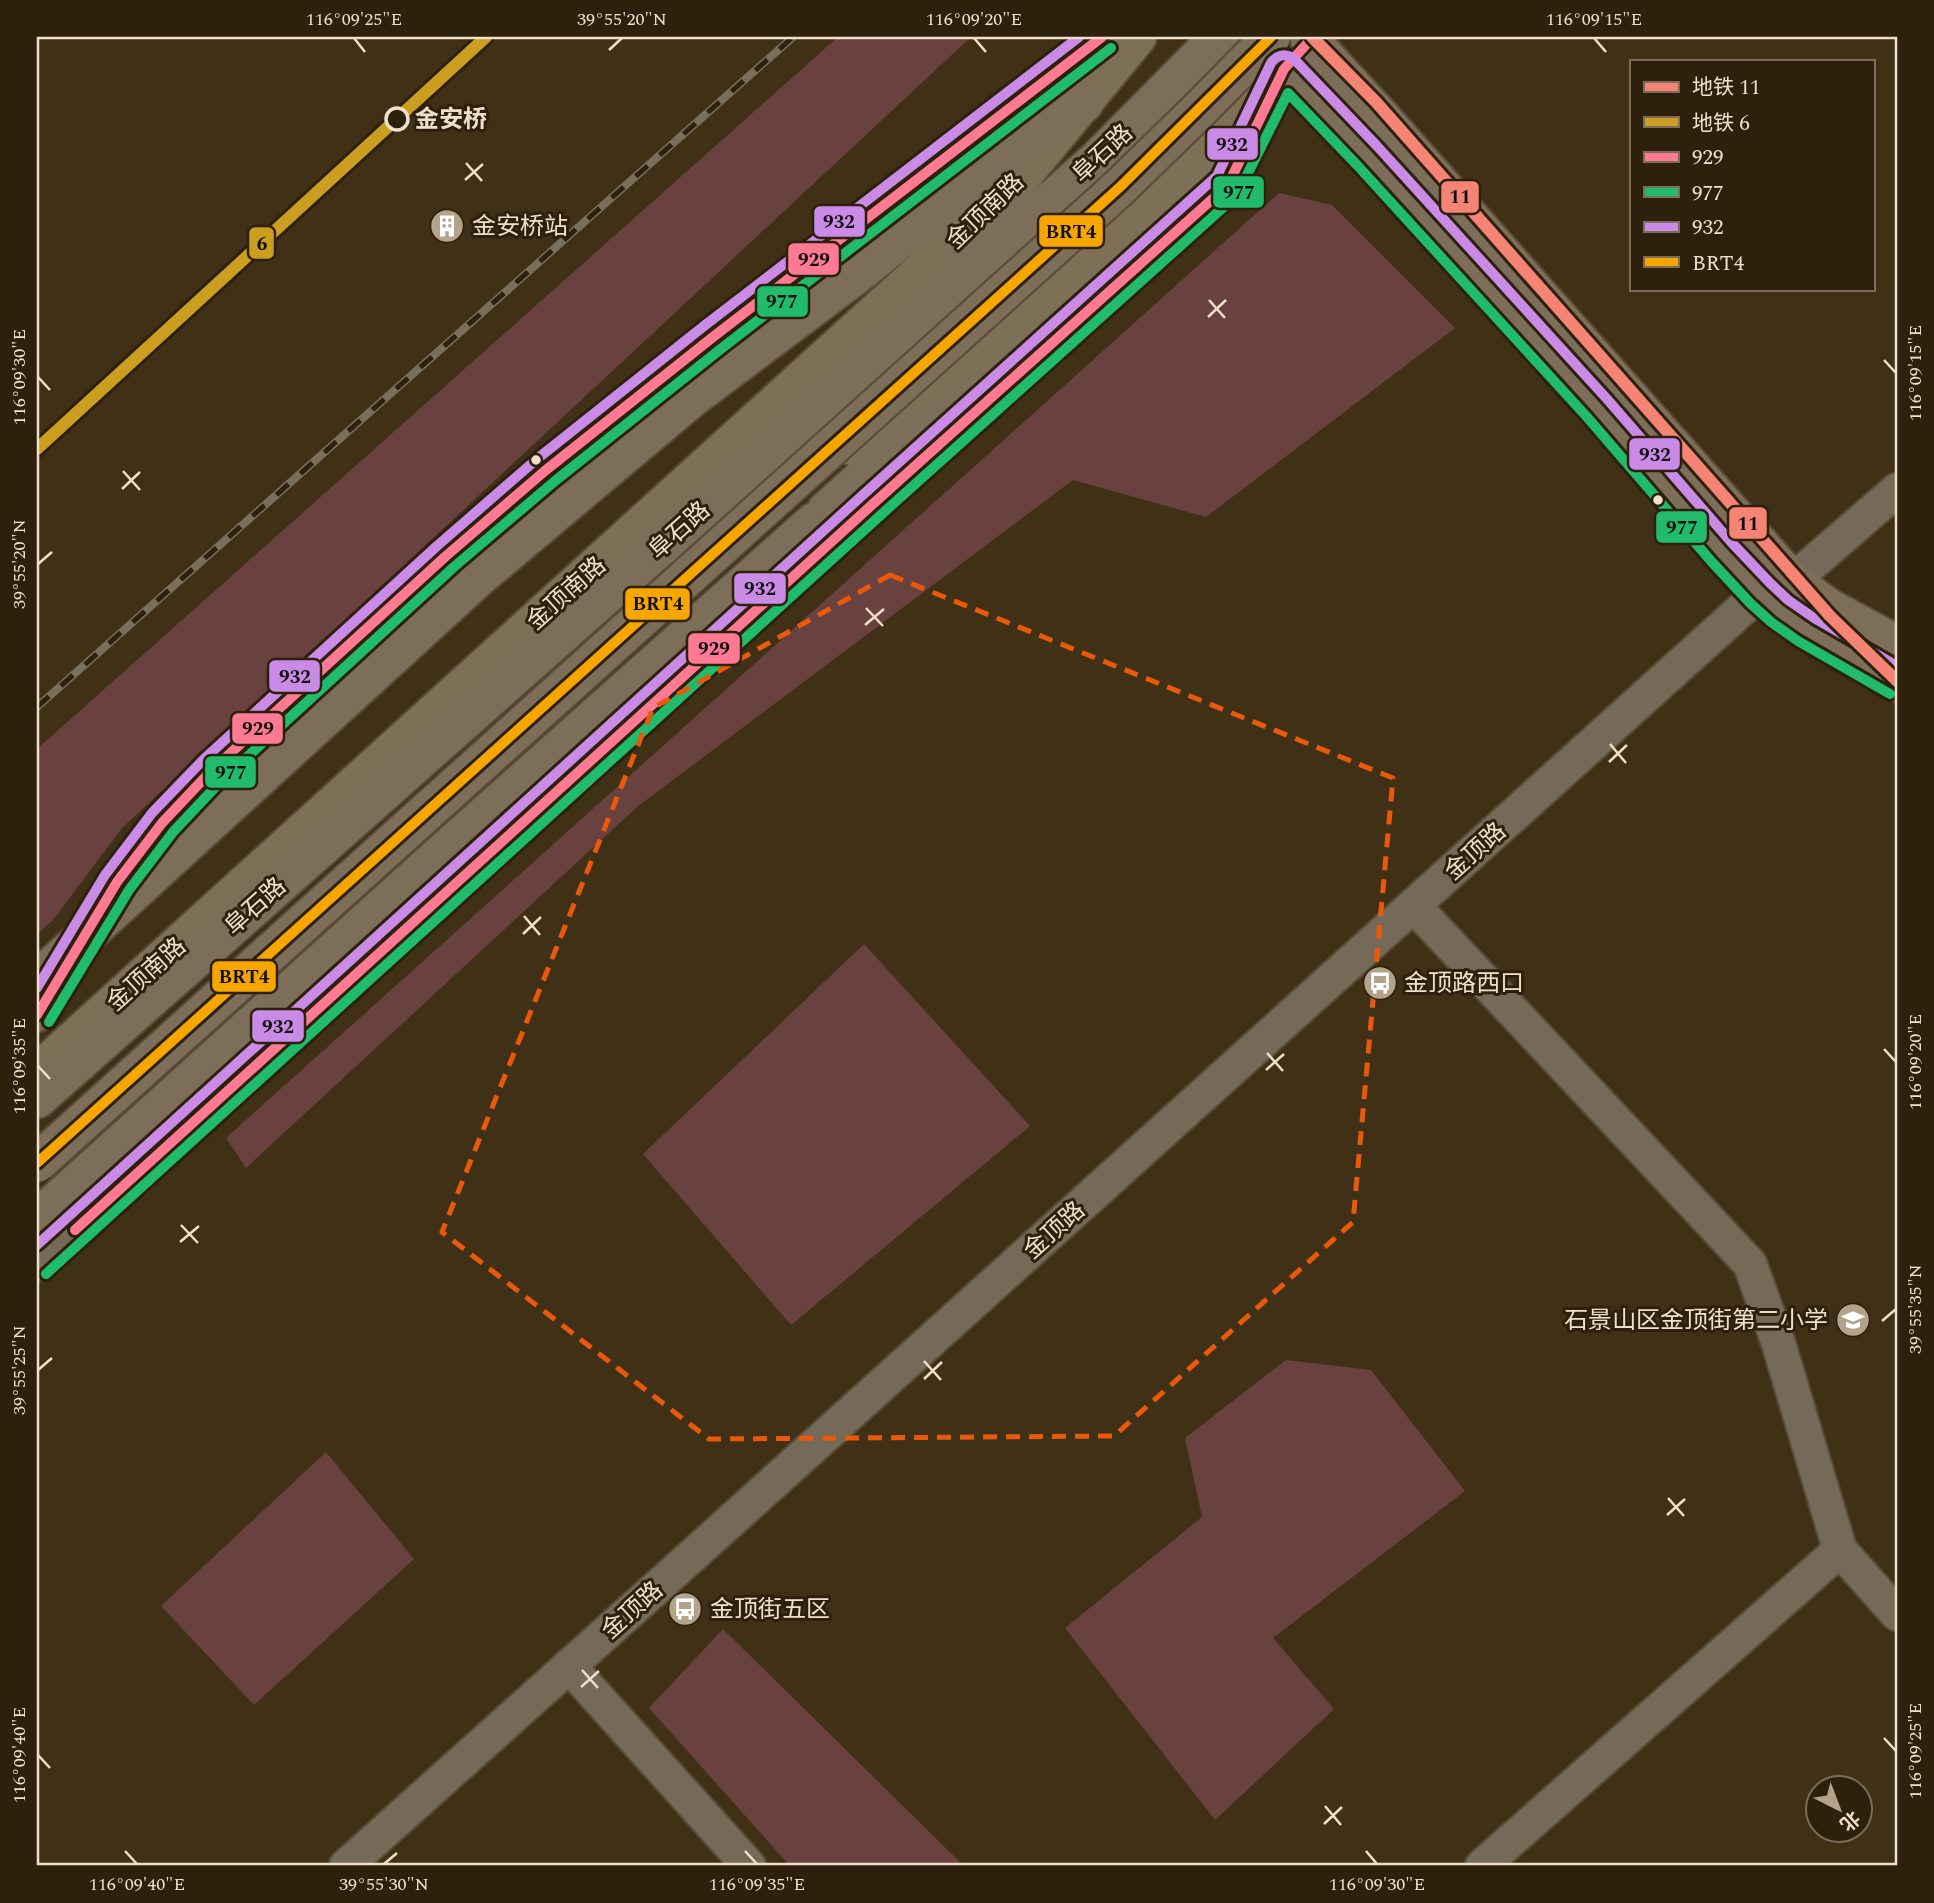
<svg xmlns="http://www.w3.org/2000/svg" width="1934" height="1903" font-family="Spectral,'Noto Sans SC',serif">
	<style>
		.green { fill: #69413f }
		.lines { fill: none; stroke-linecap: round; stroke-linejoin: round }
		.minor-casing { stroke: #594c36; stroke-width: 37 }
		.major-casing { stroke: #594c36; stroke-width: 42 }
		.highway-casing { stroke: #594c36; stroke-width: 42 }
		.minor { stroke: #756958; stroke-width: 33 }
		.major { stroke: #7e6f57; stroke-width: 38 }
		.highway { stroke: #7c6e59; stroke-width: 38 }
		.rail-casing { stroke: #7a6e5c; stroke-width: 8 }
		.rail { stroke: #2d210e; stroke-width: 5; stroke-dasharray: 16; stroke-linecap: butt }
		.highway-bridge-casing { stroke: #594c36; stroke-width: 42; stroke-linecap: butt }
		.highway-bridge { stroke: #7c6e59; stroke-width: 38 }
		.bus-1-casing { stroke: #2d210e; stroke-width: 16 }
		.bus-2-casing { stroke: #2d210e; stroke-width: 16 }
		.bus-3-casing { stroke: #2d210e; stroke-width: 16 }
		.bus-4-casing { stroke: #2d210e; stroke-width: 16 }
		.bus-1 { stroke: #fe7a93; stroke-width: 10 }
		.bus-2 { stroke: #20bc6c; stroke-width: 10 }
		.bus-3 { stroke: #ca8be6; stroke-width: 10 }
		.bus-4 { stroke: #f7a600; stroke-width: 10 }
		.metro-1-casing { stroke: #2d210e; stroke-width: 18 }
		.metro-2-casing { stroke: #2d210e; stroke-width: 18 }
		.metro-1 { stroke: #f68475; stroke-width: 12 }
		.metro-2 { stroke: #cc9e20; stroke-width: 12 }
		.marked { fill: none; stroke: #e8590c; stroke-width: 5; stroke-dasharray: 14 9; stroke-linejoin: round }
		.ticks { fill: none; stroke: #f1e0c9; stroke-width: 2.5 }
		.stop-dot { fill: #2d210e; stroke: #f1e0c9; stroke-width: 3.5 }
		.bus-dot { fill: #f1e0c9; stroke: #2d210e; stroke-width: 2.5 }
		.labels { text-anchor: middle; stroke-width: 6; stroke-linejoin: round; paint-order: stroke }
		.stop-label { font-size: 24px; font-weight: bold; fill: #f1e0c9; stroke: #2d210e; text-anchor: start }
		.street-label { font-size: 24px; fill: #f1e0c9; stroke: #2d210e }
		.poi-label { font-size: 24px; fill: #f1e0c9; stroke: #2d210e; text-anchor: start }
		.line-badge { stroke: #2d210e; stroke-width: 2.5 }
		.pale-badge-label { font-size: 19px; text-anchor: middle; font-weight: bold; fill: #111 }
		.neatline { fill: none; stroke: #f1e0c9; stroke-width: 2.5 }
		.ticks-label { font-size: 18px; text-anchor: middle; fill: #f1e0c9 }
	</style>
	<rect width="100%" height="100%" fill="#403116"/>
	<g class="green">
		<path d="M838 37H971L122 828 53 920 37 934V749Z"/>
		<path d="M1279 193 1332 205 1455 328 1206 517 1073 480 637 807 246 1168 226 1138Z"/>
		<path d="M864 944 1030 1126 791 1325 643 1154Z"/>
		<path d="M1286 1360 1371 1370 1465 1491 1273 1638 1334 1709 1215 1820 1065 1628 1202 1517 1185 1438Z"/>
		<path d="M326 1452 414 1559 254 1705 161 1606Z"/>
		<path d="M723 1629 964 1866H790L649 1708Z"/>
	</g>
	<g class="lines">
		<g class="minor-casing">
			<g id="minor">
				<path d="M1028 366 1228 185 1273 92"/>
				<path d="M1792 581 1897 490"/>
				<path d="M1414 906 1750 1264 1779 1345 1840 1550 1897 1614"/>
				<path d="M37 1015 117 882 162 823 212 770 446 556 546 470 713 337 1102 37"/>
				<path d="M37 1264 874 503 985 404"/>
				<path d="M569 1666 749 1866"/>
				<path d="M346 1866 663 1582 1760 593"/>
				<path d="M1482 1866 1840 1550"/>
			</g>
		</g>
		<g class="major-casing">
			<g id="major">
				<path d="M852 446 1013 333 1202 157 1258 99 1284 69"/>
				<path d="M37 1073 1009 192 1137 37"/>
			</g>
		</g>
		<g class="highway-casing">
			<g id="highway">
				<path d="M1310 40 1379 115 1792 581 1829 608 1897 645"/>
				<path d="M1284 69 1367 155 1597 408 1722 552 1760 593 1779 611 1806 630 1897 682"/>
				<path d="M826 511 902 443 1047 349"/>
				<path d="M480 576 693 397 865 268 985 170 1084 103"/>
				<path d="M37 1099 1097 160 1219 37"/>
				<path d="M37 1219 430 864 814 522 874 503"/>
			</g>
		</g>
		<use href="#minor" class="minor"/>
		<use href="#major" class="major"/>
		<use href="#highway" class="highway"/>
		<g class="rail-casing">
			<path id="rail" d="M37 707 793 37"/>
		</g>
		<use href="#rail" class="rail"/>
		<g class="highway-bridge-casing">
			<g id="highway-bridge">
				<path d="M37 980 480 576"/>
				<path d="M37 1163 1120 187 1199 110 1271 37"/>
			</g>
		</g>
		<use href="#highway-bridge" class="highway-bridge"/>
		<g class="bus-1-casing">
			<g id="bus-1">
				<path d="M37 1015 117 882 162 823 212 770 446 556 546 470 713 337 1102 37"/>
				<path d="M75 1230 874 503 1228 185 1284 69 1313 37"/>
			</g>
		</g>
		<g class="bus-2-casing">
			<g id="bus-2">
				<path d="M49 1022 129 890 173 832 222 780 455 566 555 481 722 348 1111 48"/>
				<path d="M46 1274 883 513 1237 195 1288 93 1357 165 1587 417 1711 561 1750 603 1771 622 1798 641 1890 694"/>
			</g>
		</g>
		<g class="bus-3-casing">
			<g id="bus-3">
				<path d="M37 988 105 875 152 813 203 760 437 546 537 459 704 326 1079 37"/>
				<path d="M37 1245 865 493 1217 176 1271 63C1277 55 1285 53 1293 58L1377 146 1607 399 1732 543 1770 583 1788 600 1814 618 1897 666"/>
			</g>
		</g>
		<g class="bus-4-casing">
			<path id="bus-4" d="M37 1163 1120 187 1271 37"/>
		</g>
		<use href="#bus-1" class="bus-1"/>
		<use href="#bus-2" class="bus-2"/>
		<use href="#bus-3" class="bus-3"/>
		<use href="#bus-4" class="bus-4"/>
		<g class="metro-1-casing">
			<path id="metro-1" d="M1312 37 1376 102 1830 616 1897 681"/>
		</g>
		<g class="metro-2-casing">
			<path id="metro-2" d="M37 449 486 37"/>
		</g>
		<use href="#metro-1" class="metro-1"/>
		<use href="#metro-2" class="metro-2"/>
	</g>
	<path class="marked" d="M890 575 1393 778 1353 1222 1114 1436 709 1439 442 1232 653 708Z"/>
	<path class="ticks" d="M354 38 365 52M974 38 986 52M1594 38 1606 52M609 50 622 38M466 163 482 181M465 180 483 164M1209 300 1225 318M1208 317 1226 300M1884 360 1896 373M38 377 50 390M123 471 140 490M122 489 140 472M38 564 52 552M866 608 883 626M865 625 884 609M1610 744 1626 763M1609 762 1627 745M524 916 540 935M523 934 541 917M1884 1049 1896 1062M1267 1053 1283 1071M38 1066 50 1079M1266 1070 1284 1054M181 1225 198 1243M180 1242 199 1226M1882 1321 1896 1309M924 1361 941 1380M38 1370 52 1358M924 1379 942 1362M1668 1498 1684 1516M1667 1515 1685 1499M582 1670 598 1688M581 1687 599 1671M1884 1738 1896 1751M38 1755 50 1768M1325 1806 1341 1825M1324 1824 1342 1807M125 1851 137 1864M745 1851 757 1864M1366 1851 1377 1864M384 1864 397 1853"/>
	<defs>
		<g id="building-disc" transform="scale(1.75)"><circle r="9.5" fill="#b3a38a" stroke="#2d210e"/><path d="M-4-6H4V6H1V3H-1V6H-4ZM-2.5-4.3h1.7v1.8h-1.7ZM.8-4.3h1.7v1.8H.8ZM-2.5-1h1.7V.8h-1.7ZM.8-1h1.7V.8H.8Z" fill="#fff"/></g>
		<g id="bus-disc" transform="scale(1.75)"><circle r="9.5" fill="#b3a38a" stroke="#2d210e"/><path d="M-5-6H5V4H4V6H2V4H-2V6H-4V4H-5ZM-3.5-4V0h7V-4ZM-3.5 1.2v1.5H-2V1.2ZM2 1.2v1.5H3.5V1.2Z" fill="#fff"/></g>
		<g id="school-disc" transform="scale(1.75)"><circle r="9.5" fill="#b3a38a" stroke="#2d210e"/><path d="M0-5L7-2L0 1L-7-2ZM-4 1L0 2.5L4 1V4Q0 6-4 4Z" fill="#fff"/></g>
	</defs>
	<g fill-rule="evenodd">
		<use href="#building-disc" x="447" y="226"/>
		<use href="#bus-disc" x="1380" y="983"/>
		<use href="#school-disc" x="1853" y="1320"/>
		<use href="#bus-disc" x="685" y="1609"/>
	</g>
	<circle class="stop-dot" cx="397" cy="119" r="11"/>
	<g class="bus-dot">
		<circle cx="536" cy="460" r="6"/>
		<circle cx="1658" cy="500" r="6"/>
	</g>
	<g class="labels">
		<g class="stop-label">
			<text x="415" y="127">金安桥</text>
		</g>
		<g class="street-label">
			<text transform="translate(1102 153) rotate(-43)" y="8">阜石路</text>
			<text transform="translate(985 211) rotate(-44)" y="8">金顶南路</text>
			<text transform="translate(679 530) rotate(-42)" y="8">阜石路</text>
			<text transform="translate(566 593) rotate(-42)" y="8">金顶南路</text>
			<text transform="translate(1475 851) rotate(-42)" y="8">金顶路</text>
			<text transform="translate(255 906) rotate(-42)" y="8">阜石路</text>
			<text transform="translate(146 974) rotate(-42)" y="8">金顶南路</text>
			<text transform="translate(1054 1230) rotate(-42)" y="8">金顶路</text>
			<text transform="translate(632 1610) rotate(-42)" y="8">金顶路</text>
		</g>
		<g class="poi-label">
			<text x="472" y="234">金安桥站</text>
			<text x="1404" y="991">金顶路西口</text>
			<text x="1828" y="1328" text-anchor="end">石景山区金顶街第二小学</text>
			<text x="710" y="1617">金顶街五区</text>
		</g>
	</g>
	<g class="line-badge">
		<rect x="1206" y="127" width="53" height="34" rx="7" fill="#ca8be6"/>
		<rect x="1212" y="175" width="53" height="34" rx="7" fill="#20bc6c"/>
		<rect x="1440" y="180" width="40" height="34" rx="7" fill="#f68475"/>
		<rect x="813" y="205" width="53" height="33" rx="7" fill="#ca8be6"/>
		<rect x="1038" y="214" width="66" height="34" rx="7" fill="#f7a600"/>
		<rect x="248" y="226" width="27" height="34" rx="7" fill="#cc9e20"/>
		<rect x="787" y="242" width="53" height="34" rx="7" fill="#fe7a93"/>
		<rect x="756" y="285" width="53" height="33" rx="7" fill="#20bc6c"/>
		<rect x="1628" y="437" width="53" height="34" rx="7" fill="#ca8be6"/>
		<rect x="1728" y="506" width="40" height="34" rx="7" fill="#f68475"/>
		<rect x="1655" y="510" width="53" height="34" rx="7" fill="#20bc6c"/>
		<rect x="733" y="572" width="54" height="33" rx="7" fill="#ca8be6"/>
		<rect x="624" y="587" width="67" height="34" rx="7" fill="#f7a600"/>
		<rect x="687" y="632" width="54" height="33" rx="7" fill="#fe7a93"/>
		<rect x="268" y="659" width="53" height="34" rx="7" fill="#ca8be6"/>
		<rect x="231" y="712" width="53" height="33" rx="7" fill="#fe7a93"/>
		<rect x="204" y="755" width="53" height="34" rx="7" fill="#20bc6c"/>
		<rect x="211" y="960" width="66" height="33" rx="7" fill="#f7a600"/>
		<rect x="251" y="1009" width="54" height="34" rx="7" fill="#ca8be6"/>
	</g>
	<g class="pale-badge-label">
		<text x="1232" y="151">932</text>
		<text x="1239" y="199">977</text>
		<text x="1460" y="203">11</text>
		<text x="839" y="228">932</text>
		<text x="1071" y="238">BRT4</text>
		<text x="262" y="250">6</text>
		<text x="814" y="266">929</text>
		<text x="782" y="308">977</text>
		<text x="1655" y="461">932</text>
		<text x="1748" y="530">11</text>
		<text x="1682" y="534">977</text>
		<text x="760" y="595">932</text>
		<text x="658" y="610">BRT4</text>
		<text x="714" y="655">929</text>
		<text x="295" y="683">932</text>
		<text x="258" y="735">929</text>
		<text x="231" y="779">977</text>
		<text x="244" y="983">BRT4</text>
		<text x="278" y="1033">932</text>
	</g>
	<rect width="1934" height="1903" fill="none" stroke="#2d210e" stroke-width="77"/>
	<rect x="1630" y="60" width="245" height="231" fill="#2d210e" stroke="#7b6d59" stroke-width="2"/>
	<rect x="1644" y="82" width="35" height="10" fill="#f68475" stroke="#7b6d59" stroke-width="2"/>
	<text x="1692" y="94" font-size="21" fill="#f1e0c9">地铁 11</text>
	<rect x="1644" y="117" width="35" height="10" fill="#cc9e20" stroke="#7b6d59" stroke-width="2"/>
	<text x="1692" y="130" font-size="21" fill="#f1e0c9">地铁 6</text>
	<rect x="1644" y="152" width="35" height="10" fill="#fe7a93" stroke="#7b6d59" stroke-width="2"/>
	<text x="1692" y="164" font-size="21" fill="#f1e0c9">929</text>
	<rect x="1644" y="187" width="35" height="10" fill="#20bc6c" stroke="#7b6d59" stroke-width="2"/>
	<text x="1692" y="200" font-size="21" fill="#f1e0c9">977</text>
	<rect x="1644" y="222" width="35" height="10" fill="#ca8be6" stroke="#7b6d59" stroke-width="2"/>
	<text x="1692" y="234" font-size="21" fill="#f1e0c9">932</text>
	<rect x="1644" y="257" width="35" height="10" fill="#f7a600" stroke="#7b6d59" stroke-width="2"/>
	<text x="1692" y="270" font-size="21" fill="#f1e0c9">BRT4</text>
	<g transform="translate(1839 1809) rotate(138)"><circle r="33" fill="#2d210e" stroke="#7b6d59" stroke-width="2"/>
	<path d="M0-5L12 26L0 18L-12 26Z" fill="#b3a38a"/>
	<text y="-10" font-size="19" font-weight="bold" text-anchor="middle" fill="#f1e0c9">北</text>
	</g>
	<rect x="38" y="38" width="1858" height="1826" class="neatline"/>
	<g class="ticks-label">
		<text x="354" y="25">116°09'25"E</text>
		<text x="622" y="25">39°55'20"N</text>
		<text x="974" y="25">116°09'20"E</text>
		<text x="1594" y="25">116°09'15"E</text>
		<text transform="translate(1915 373) rotate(-90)" y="6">116°09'15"E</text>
		<text transform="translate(19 377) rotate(-90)" y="6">116°09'30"E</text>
		<text transform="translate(19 564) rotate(-90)" y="6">39°55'20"N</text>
		<text transform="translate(1915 1062) rotate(-90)" y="6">116°09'20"E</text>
		<text transform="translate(19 1066) rotate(-90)" y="6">116°09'35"E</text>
		<text transform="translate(1915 1309) rotate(-90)" y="6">39°55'35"N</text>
		<text transform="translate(19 1370) rotate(-90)" y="6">39°55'25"N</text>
		<text transform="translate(1915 1751) rotate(-90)" y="6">116°09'25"E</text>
		<text transform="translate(19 1755) rotate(-90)" y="6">116°09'40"E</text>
		<text x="137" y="1890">116°09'40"E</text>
		<text x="384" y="1890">39°55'30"N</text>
		<text x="757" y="1890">116°09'35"E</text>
		<text x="1377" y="1890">116°09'30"E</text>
	</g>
</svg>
